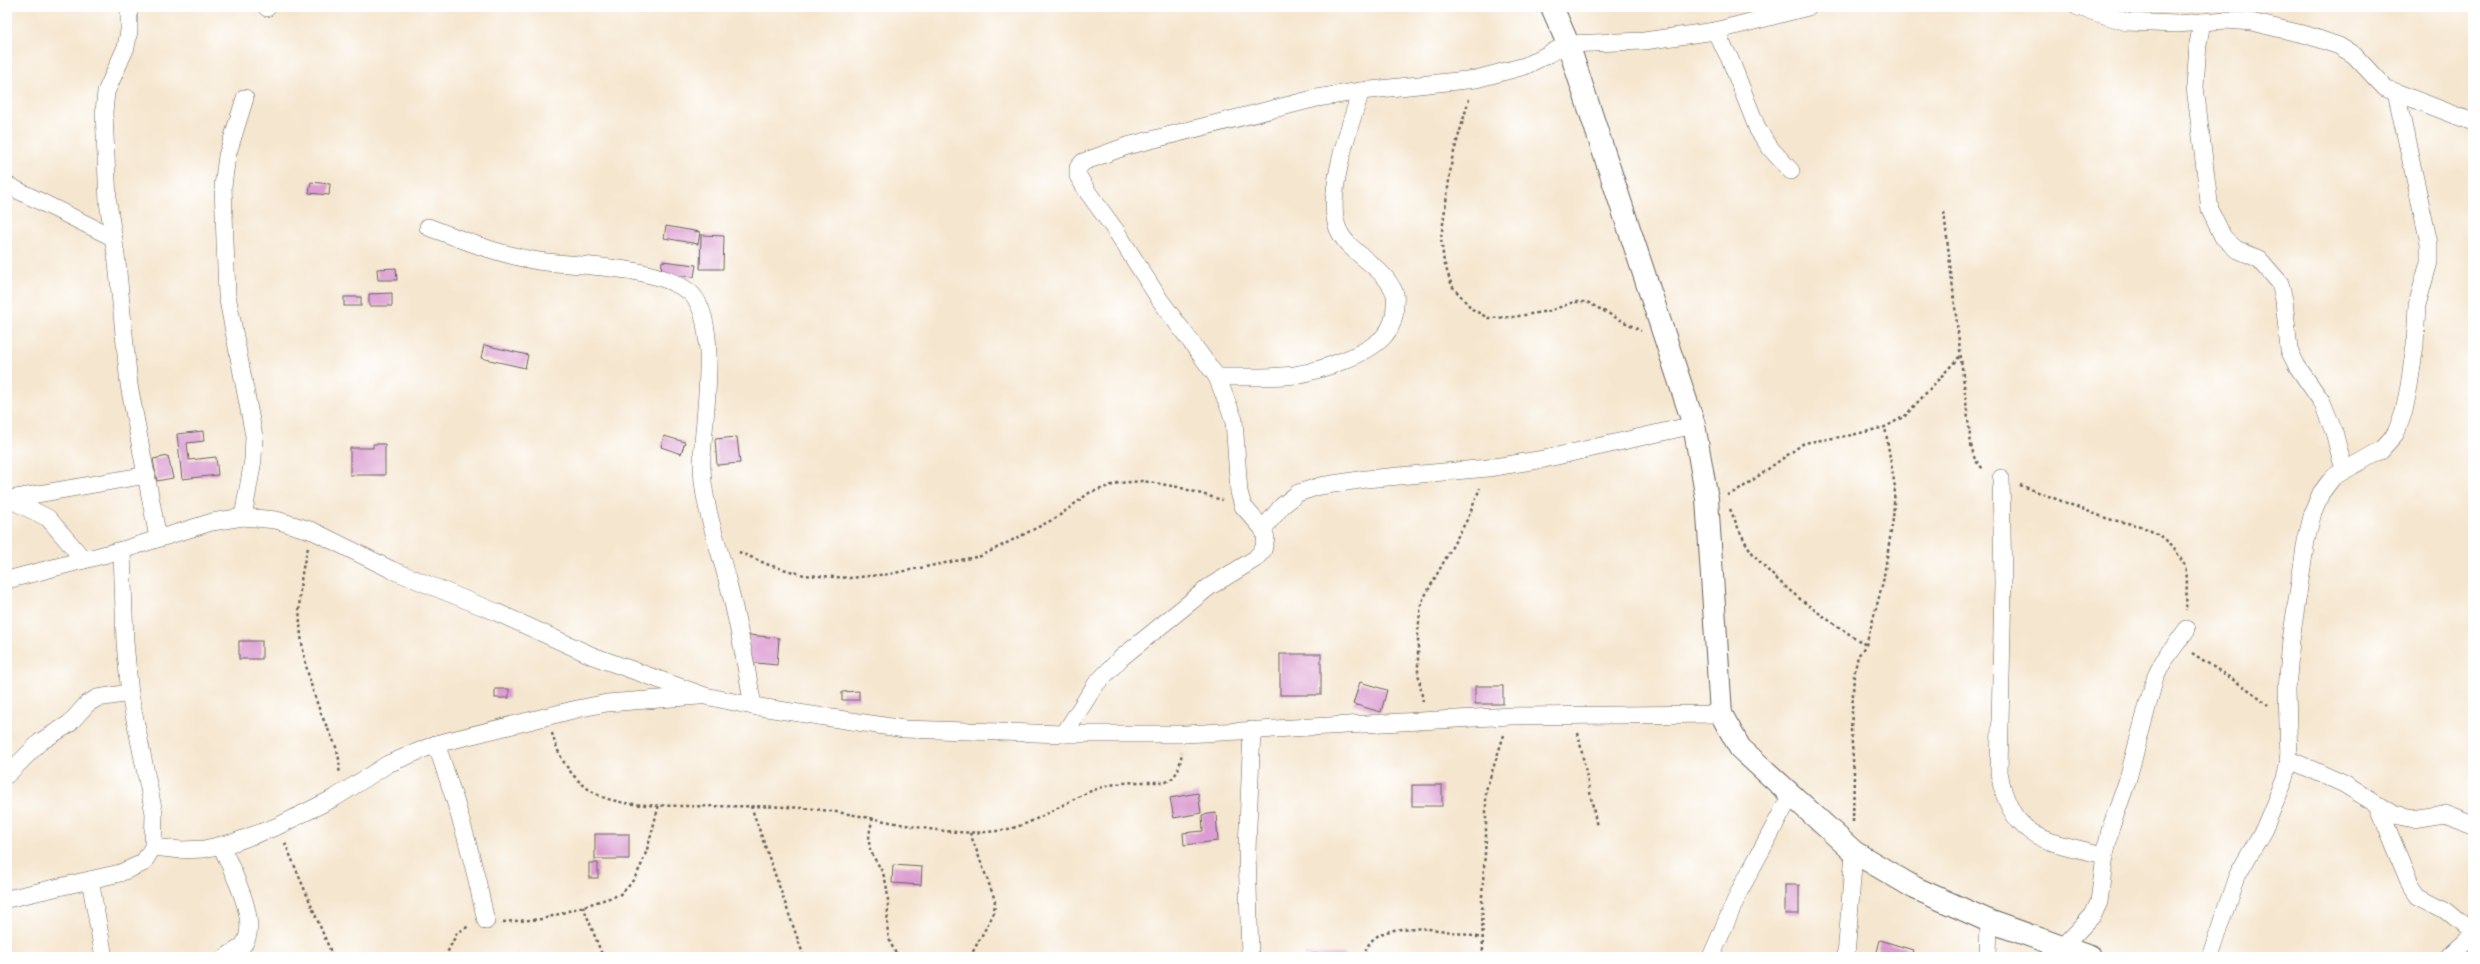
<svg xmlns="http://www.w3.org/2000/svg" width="2480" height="964" font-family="'Sorts Mill Goudy',serif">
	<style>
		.building { fill: #dc9ed2 }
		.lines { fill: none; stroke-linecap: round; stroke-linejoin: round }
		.street-casing { stroke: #68635b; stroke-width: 18 }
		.secondary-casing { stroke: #68635b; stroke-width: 24 }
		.path { stroke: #68635b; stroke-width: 2.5; stroke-dasharray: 3 3; stroke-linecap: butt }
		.street { stroke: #fff; stroke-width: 17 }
		.secondary { stroke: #fff; stroke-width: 22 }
	</style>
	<rect width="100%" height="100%" fill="#fff"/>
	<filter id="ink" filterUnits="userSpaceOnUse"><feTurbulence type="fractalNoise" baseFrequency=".025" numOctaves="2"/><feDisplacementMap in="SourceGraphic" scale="8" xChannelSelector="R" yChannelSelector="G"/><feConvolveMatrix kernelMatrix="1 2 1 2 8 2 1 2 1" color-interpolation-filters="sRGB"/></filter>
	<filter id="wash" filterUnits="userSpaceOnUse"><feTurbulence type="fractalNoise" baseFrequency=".012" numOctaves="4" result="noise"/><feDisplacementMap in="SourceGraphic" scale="16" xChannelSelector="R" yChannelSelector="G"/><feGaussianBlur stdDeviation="0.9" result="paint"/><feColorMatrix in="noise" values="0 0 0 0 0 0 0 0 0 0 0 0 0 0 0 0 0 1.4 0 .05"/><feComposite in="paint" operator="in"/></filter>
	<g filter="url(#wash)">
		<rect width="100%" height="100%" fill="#f5e6cf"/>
		<g id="blocks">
			<g class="building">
				<path d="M311 182 330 184 329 195 309 193Z"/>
				<path d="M666 226 700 232 698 244 664 238Z"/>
				<path d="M701 235 724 236 723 269H700Z"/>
				<path d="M662 261 696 265 694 277 661 274Z"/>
				<path d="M396 268 397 280H378L377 269Z"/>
				<path d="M392 293V306H369V294Z"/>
				<rect x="344" y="297" width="17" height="9"/>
				<path d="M484 345 528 355 525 368 481 358Z"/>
				<path d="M203 431 204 441 187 443 189 460 216 457 218 475 182 479 177 434Z"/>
				<path d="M664 436 685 442 681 454 661 447Z"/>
				<path d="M737 437 740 463 717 465 715 439Z"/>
				<path d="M373 444H385V475H350V448H373Z"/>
				<path d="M168 456 173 478 157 481 153 459Z"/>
				<path d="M749 635 779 638 777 665 746 662Z"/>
				<rect x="239" y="641" width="23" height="18"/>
				<rect x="1280" y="654" width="41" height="41"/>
				<path d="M1360 682 1387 690 1381 712 1353 704Z"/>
				<rect x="1475" y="686" width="28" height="18"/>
				<rect x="495" y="689" width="14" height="9"/>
				<path d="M859 691V700H842V692Z"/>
				<rect x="1412" y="785" width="30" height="21"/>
				<path d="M1198 793 1201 813 1174 818 1170 798Z"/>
				<path d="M1216 813 1218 841 1184 845 1183 833 1203 831 1202 815Z"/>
				<rect x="595" y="834" width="34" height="25"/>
				<rect x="589" y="863" width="9" height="15"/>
				<path d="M893 865 922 867 921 885 892 883Z"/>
				<rect x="1785" y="885" width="14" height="29"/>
				<path d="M1880 940 1913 950 1911 957 1876 956Z"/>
				<rect x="1305" y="954" width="39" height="3"/>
			</g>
		</g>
	</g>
	<g filter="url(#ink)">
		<use href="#blocks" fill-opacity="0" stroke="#68635b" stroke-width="1"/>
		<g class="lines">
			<g class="street-casing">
				<g id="street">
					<path d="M129 7V31L126 47 106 92 104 112 108 202 117 262 129 385 158 538"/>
					<path d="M266 7 267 8"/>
					<path d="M2078 7 2127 22 2177 24 2227 20 2251 22 2307 35 2339 46 2354 55 2385 88 2473 122"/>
					<path d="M2202 22 2198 44 2195 87 2210 210 2223 237 2236 249 2259 259 2280 283 2284 300 2289 350 2297 366 2322 402 2334 432 2344 470"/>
					<path d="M1715 31 1730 59 1758 130 1771 149 1791 171"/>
					<path d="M7 185 114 238"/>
					<path d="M428 227C463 240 500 255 538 261 582 267 652 265 688 291 722 315 703 421 702 460 701 501 718 543 728 583 739 624 746 665 753 706"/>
					<path d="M1217 377C1242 377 1270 378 1295 375 1319 371 1370 354 1385 335 1392 327 1395 316 1395 306 1395 302 1396 298 1395 294 1384 264 1346 254 1337 226 1326 193 1350 125 1361 91"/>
					<path d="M2001 478 2003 584 1999 772C2010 839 2046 842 2105 855"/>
					<path d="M7 498 48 518 84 560"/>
					<path d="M9 499 147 475"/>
					<path d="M243 517 253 460 254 436 227 295 223 186 227 156 245 98"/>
					<path d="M1263 529 1282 506 1298 493 1320 486 1366 479 1488 468 1544 459 1694 425"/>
					<path d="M7 580 122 550 212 522 243 517 276 520 313 531 392 570 496 612 593 656 705 696 753 706 904 729 1064 734H1185L1511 716 1721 714"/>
					<path d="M1064 734 1096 684 1121 658 1209 587 1255 559 1263 550 1266 538 1263 529 1243 506 1239 492 1234 420 1217 377 1160 300 1116 231 1089 194 1078 176V168L1083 162 1127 146 1317 98 1361 91 1476 79 1525 66 1568 44 1644 41 1715 31 1808 7"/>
					<path d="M436 744C457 802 474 861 486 921"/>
					<path d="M2288 759 2344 784 2394 815 2413 819 2444 814 2473 825"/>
					<path d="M7 775 40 742 69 724 87 704 97 698 130 693"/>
					<path d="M2378 806 2410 884 2418 896 2445 910 2473 933"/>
					<path d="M221 845C231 869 260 921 244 944 240 949 231 953 226 957"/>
					<path d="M153 847 181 850 204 849 235 842 278 826 336 797 388 764 436 744 577 709 607 703 699 696"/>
					<path d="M90 880 104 957"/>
					<path d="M7 899 120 873 143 863 153 847 154 813 130 695 125 642 122 550"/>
					<path d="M2063 947 2093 915 2099 902 2105 855 2110 830 2127 782 2155 678 2163 662 2187 629"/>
					<path d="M1250 957 1247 850 1252 730"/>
					<path d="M1711 957 1740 890 1791 795"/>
					<path d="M1846 957 1854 852"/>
					<path d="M1988 957 1989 921"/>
					<path d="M2210 957 2237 876 2264 829 2285 779 2289 762 2287 690 2291 640 2306 541 2313 512 2321 493 2333 477 2381 450 2396 433 2404 411 2409 386 2415 345 2417 305 2429 262V243L2396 92"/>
					<path d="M2449 957 2473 935"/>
				</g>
			</g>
			<g class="secondary-casing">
				<path id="secondary" d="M1552 7 1568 44 1694 425 1707 499 1721 714 1740 748 1854 852 1915 888 1989 921 2090 957"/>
			</g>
			<g class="path">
				<path d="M1469 99 1452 159 1441 238 1444 262 1452 286 1472 309 1488 318 1513 317 1549 311 1574 302H1587L1641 331"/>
				<path d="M1944 212 1971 445 1975 460 1984 470"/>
				<path d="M2020 485 2108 519 2141 526 2161 536 2173 546 2185 566 2187 578 2186 611"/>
				<path d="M1727 495 1739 490 1804 443 1852 435 1885 427 1905 416 1960 356"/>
				<path d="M1730 509C1737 525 1743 541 1754 555 1784 591 1826 619 1866 645"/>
				<path d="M308 548C291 603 301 664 322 716 330 736 342 750 339 774"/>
				<path d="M739 552 769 565 804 575 850 578 889 574 981 556 1056 518 1089 493 1118 483 1142 481 1178 487 1222 500"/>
				<path d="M2192 653 2255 694 2268 705"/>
				<path d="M1423 702 1418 672V632L1421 603 1468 518 1480 488"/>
				<path d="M552 733C559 760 574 782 598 795 623 807 657 805 683 806 732 807 781 804 829 811 884 818 948 840 1003 830 1040 824 1068 797 1103 787 1123 781 1146 782 1166 782 1178 777 1180 765 1182 752"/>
				<path d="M1578 733 1597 827"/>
				<path d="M751 806 804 957"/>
				<path d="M873 818C860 861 883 855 887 890 891 916 880 933 899 957"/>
				<path d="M1853 822 1854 773 1851 730 1854 675 1858 656 1866 645 1874 616 1883 582 1893 519 1895 487 1885 427"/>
				<path d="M285 843 333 957"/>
				<path d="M583 906 603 957"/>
				<path d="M503 922 543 919 619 895C645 876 650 835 659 805"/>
				<path d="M445 957 457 933 469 926"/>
				<path d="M970 957 994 913 995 900 970 833"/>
				<path d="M1364 957C1370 912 1453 932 1482 938"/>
				<path d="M1483 957 1482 896 1486 839V790L1504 735"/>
			</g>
			<use href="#street" class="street"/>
			<use href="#secondary" class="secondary"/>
		</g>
	</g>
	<rect width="2480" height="964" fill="none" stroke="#fff" stroke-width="24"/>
</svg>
